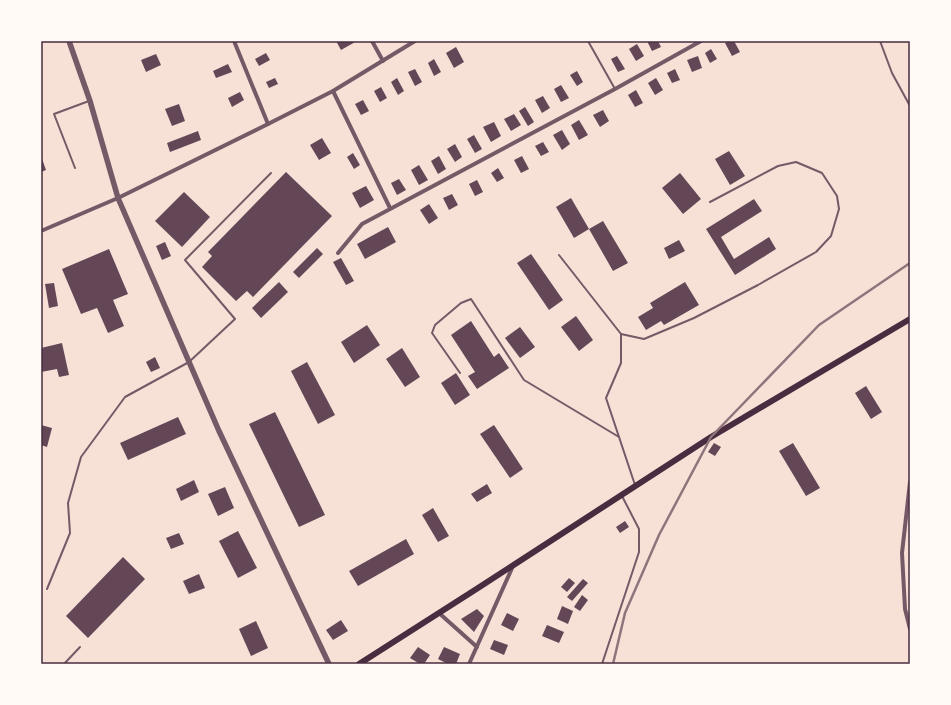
<svg xmlns="http://www.w3.org/2000/svg" width="951" height="705" font-family="'Fira Sans',sans-serif">
	<style>
		.building { fill: #644757 }
		.lines { fill: none; stroke-linecap: round; stroke-linejoin: round }
		.service { stroke: #755966; stroke-width: 2 }
		.minor { stroke: #755966; stroke-width: 4 }
		.tertiary { stroke: #755966; stroke-width: 5.5 }
		.secondary { stroke: #4a2c40; stroke-width: 6 }
		.rail { stroke: #8f747c; stroke-width: 2.5 }
		.neatline { fill: none; stroke: #4a2c40; stroke-width: 1.5 }
	</style>
	<rect width="100%" height="100%" fill="#f7e1d7"/>
	<g class="building">
		<path d="M336 41H357L341 50Z"/>
		<path d="M647 41H658L661 47 652 51Z"/>
		<path d="M729 41H734L740 52 732 56 725 43Z"/>
		<path d="M637 44 644 56 636 61 629 49Z"/>
		<path d="M456 47 464 62 454 68 446 53Z"/>
		<path d="M711 49 717 59 710 63 705 53Z"/>
		<path d="M266 53 270 60 259 66 255 59Z"/>
		<path d="M156 54 161 65 146 72 141 60Z"/>
		<path d="M617 56 625 69 618 72 611 59Z"/>
		<path d="M698 56 702 68 692 72 687 60Z"/>
		<path d="M434 59 441 72 434 76 428 63Z"/>
		<path d="M228 64 232 72 216 78 213 71Z"/>
		<path d="M415 69 422 82 415 86 408 72Z"/>
		<path d="M675 69 680 80 672 83 667 73Z"/>
		<path d="M577 71 583 82 577 86 570 75Z"/>
		<path d="M275 78 278 84 269 88 266 82Z"/>
		<path d="M397 78 404 91 398 95 391 82Z"/>
		<path d="M656 78 663 90 655 95 648 83Z"/>
		<path d="M561 85 569 98 561 102 554 89Z"/>
		<path d="M381 87 387 98 380 102 374 91Z"/>
		<path d="M636 90 643 103 635 107 628 95Z"/>
		<path d="M240 92 244 100 232 107 228 98Z"/>
		<path d="M543 96 550 108 542 113 535 100Z"/>
		<path d="M363 100 369 111 361 115 355 104Z"/>
		<path d="M179 104 185 121 172 126 165 109Z"/>
		<path d="M525 107 534 122 528 126 519 111Z"/>
		<path d="M603 110 609 121 600 127 593 115Z"/>
		<path d="M514 114 521 125 511 131 504 119Z"/>
		<path d="M579 120 588 135 579 140 571 125Z"/>
		<path d="M494 122 501 136 491 142 483 127Z"/>
		<path d="M562 130 570 144 562 150 553 135Z"/>
		<path d="M198 131 201 140 170 152 167 143Z"/>
		<path d="M474 135 482 149 475 153 467 139Z"/>
		<path d="M322 138 331 153 319 160 310 145Z"/>
		<path d="M543 142 549 152 541 156 535 146Z"/>
		<path d="M455 144 462 157 455 162 447 149Z"/>
		<path d="M729 151 745 176 730 185 715 159Z"/>
		<path d="M353 153 360 165 354 169 347 157Z"/>
		<path d="M41 156 46 170 41 172Z"/>
		<path d="M439 156 446 169 438 174 431 161Z"/>
		<path d="M522 156 529 169 521 173 514 160Z"/>
		<path d="M419 165 428 180 419 185 411 170Z"/>
		<path d="M498 168 504 178 497 182 491 173Z"/>
		<path d="M286 172 332 216 253 297 247 291 236 301 202 267 212 256 208 252Z"/>
		<path d="M680 173 701 199 683 214 662 188Z"/>
		<path d="M399 179 406 190 397 195 391 183Z"/>
		<path d="M477 180 483 192 475 196 469 184Z"/>
		<path d="M366 186 374 200 360 208 352 193Z"/>
		<path d="M184 192 210 217 182 247 155 221Z"/>
		<path d="M452 194 458 205 449 210 443 198Z"/>
		<path d="M571 198 589 229 574 238 556 207Z"/>
		<path d="M754 199 762 211 721 237 734 259 769 237 776 249 735 275 706 229Z"/>
		<path d="M429 204 438 218 429 224 420 210Z"/>
		<path d="M603 221 628 263 613 271 589 229Z"/>
		<path d="M388 227 396 242 365 259 357 244Z"/>
		<path d="M679 240 685 251 669 259 664 248Z"/>
		<path d="M165 242 171 256 162 260 156 246Z"/>
		<path d="M317 248 323 254 299 278 293 272Z"/>
		<path d="M109 249 128 294 113 300 124 326 108 333 97 308 81 314 62 269Z"/>
		<path d="M531 254 563 300 549 310 517 263Z"/>
		<path d="M341 258 354 281 346 285 333 262Z"/>
		<path d="M279 282 288 292 261 318 252 308Z"/>
		<path d="M685 282 699 305 664 325 661 321 646 330 638 317 653 308 650 303Z"/>
		<path d="M54 283 58 306 49 308 45 284Z"/>
		<path d="M576 316 593 340 579 351 561 327Z"/>
		<path d="M471 321 494 357 499 353 509 368 477 389 468 376 475 372 451 335Z"/>
		<path d="M367 325 380 345 354 363 341 342Z"/>
		<path d="M520 327 535 347 520 358 505 338Z"/>
		<path d="M62 343 69 375 59 377 57 369 41 372V348Z"/>
		<path d="M402 348 420 377 405 387 386 359Z"/>
		<path d="M155 357 160 368 151 372 146 362Z"/>
		<path d="M307 362 335 415 318 424 291 371Z"/>
		<path d="M456 373 470 395 455 405 441 383Z"/>
		<path d="M866 386 882 412 871 419 855 393Z"/>
		<path d="M275 412 325 515 299 527 249 424Z"/>
		<path d="M178 417 186 434 128 460 120 443Z"/>
		<path d="M41 425 52 428 47 447 41 445Z"/>
		<path d="M494 425 523 469 510 478 480 434Z"/>
		<path d="M714 443 721 447 715 456 708 452Z"/>
		<path d="M793 443 820 488 806 496 779 451Z"/>
		<path d="M194 480 199 492 181 501 176 489Z"/>
		<path d="M487 484 492 493 477 502 471 494Z"/>
		<path d="M225 487 234 508 218 516 208 494Z"/>
		<path d="M433 508 449 536 438 542 422 515Z"/>
		<path d="M625 521 629 527 620 533 616 527Z"/>
		<path d="M238 531 257 568 238 578 219 541Z"/>
		<path d="M179 533 184 544 171 549 166 538Z"/>
		<path d="M406 539 414 554 358 586 349 571Z"/>
		<path d="M123 557 145 579 88 638 66 616Z"/>
		<path d="M199 574 205 588 189 594 183 581Z"/>
		<path d="M569 578 575 583 567 592 561 587Z"/>
		<path d="M583 579 588 583 572 601 567 597Z"/>
		<path d="M582 595 588 600 580 611 574 607Z"/>
		<path d="M562 606 573 611 568 624 557 619Z"/>
		<path d="M477 609 484 616 474 632 461 619Z"/>
		<path d="M507 613 519 619 513 631 501 625Z"/>
		<path d="M341 620 348 631 333 640 326 630Z"/>
		<path d="M256 621 268 648 251 656 239 629Z"/>
		<path d="M547 625 564 632 559 643 542 636Z"/>
		<path d="M494 640 508 645 504 655 490 649Z"/>
		<path d="M418 647 430 655 424 664H420L410 658Z"/>
		<path d="M444 647 460 654 456 664H448L438 659Z"/>
	</g>
	<g class="lines">
		<g class="service">
			<path d="M588 41 615 89"/>
			<path d="M880 41 892 73 910 106"/>
			<path d="M75 168 54 114 89 101"/>
			<path d="M559 255 621 334V363L606 398 635 485"/>
			<path d="M621 334 644 339 694 318 758 285 816 252 831 236 839 209 837 196 822 173 796 162 778 166 710 202"/>
			<path d="M460 373 432 333 435 325 461 303 471 299 524 380 619 437"/>
			<path d="M47 589 70 533 68 503 81 457 125 397 189 362 235 319 185 260 271 173"/>
			<path d="M64 664 80 647"/>
			<path d="M602 664 639 552V529L622 496"/>
		</g>
		<g class="minor">
			<path d="M234 41 268 124"/>
			<path d="M372 41 383 61"/>
			<path d="M333 91 390 208"/>
			<path d="M41 231 118 198 268 124 333 91 415 41"/>
			<path d="M338 253 362 224 615 89 701 41"/>
			<path d="M910 482 902 553 905 609 910 629"/>
			<path d="M439 613 477 647"/>
			<path d="M469 664 513 566"/>
		</g>
		<path class="tertiary" d="M69 41 90 101 118 198 219 431 329 664"/>
		<path class="secondary" d="M359 664 478 588 711 437 910 319"/>
		<path class="rail" d="M613 664 625 613 659 535 711 437 819 325 910 263"/>
	</g>
	<rect width="951" height="705" fill="none" stroke="#fffaf5" stroke-width="84"/>
	<rect x="42" y="42" width="867" height="621" class="neatline"/>
</svg>
